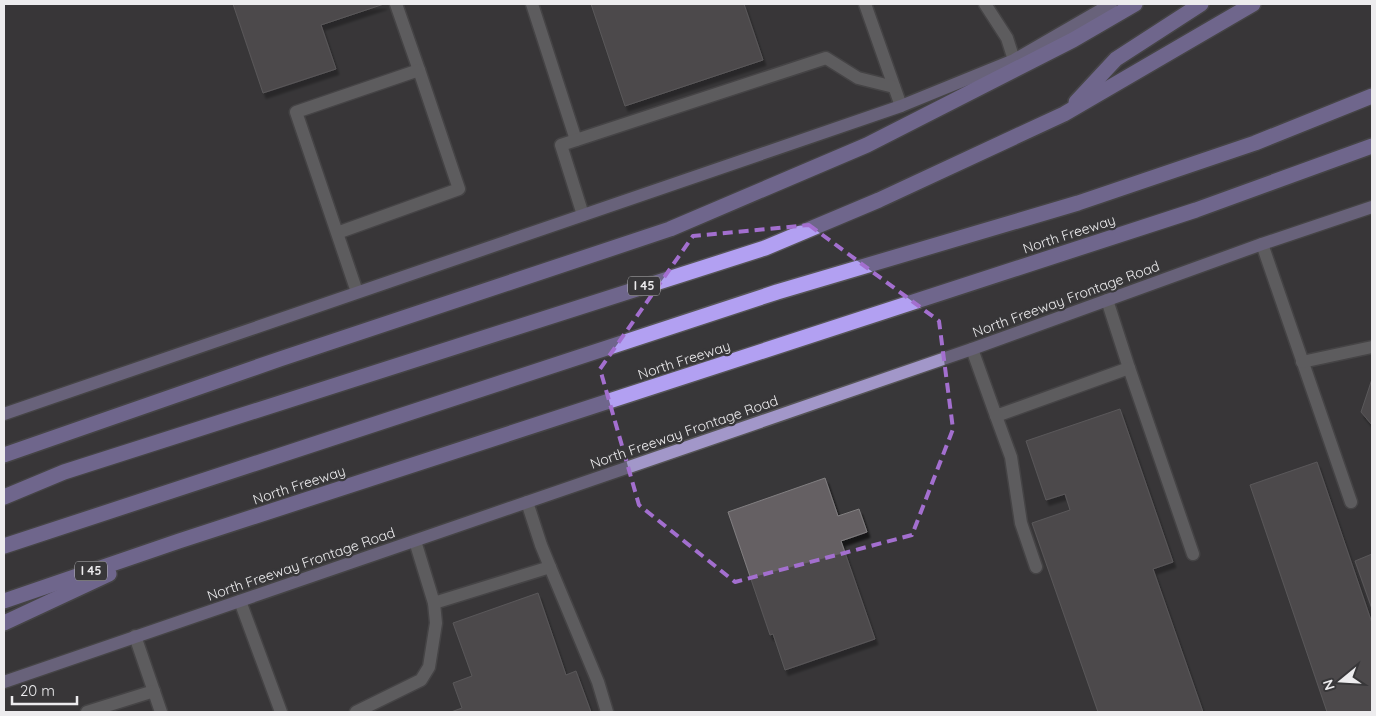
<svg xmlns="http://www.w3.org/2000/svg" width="1376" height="716" font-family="Quicksand,sans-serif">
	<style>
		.building { fill: #656164; stroke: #827f81; filter: url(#shadow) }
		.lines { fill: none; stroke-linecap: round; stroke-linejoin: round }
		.minor-casing { stroke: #555456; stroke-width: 15 }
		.major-casing { stroke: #555456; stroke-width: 15 }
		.highway-casing { stroke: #555456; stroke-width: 18 }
		.minor { stroke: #8b898c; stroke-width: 12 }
		.major { stroke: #a297c9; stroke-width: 12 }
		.highway { stroke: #b2a0f2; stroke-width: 15 }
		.marked { fill: none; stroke: #a36fcf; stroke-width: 4; stroke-dasharray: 10 6; stroke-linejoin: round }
		.labels { text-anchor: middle; stroke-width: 4.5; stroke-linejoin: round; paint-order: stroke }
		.shield { fill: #383739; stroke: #b7b6b8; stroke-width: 1 }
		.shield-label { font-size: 12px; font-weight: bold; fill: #edecee }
		.street-label { font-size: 14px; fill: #edecee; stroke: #383739 }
	</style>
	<defs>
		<filter id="shadow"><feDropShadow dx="3" dy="5.5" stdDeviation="1" flood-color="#0009"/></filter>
	</defs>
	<rect width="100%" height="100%" fill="#383739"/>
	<g class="building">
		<path d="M233 4H384L321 25 336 69 263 93Z"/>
		<path d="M591 4H744L763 60 625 106Z"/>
		<path d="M1372 379V425L1361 412Z"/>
		<path d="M1120 409 1173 562 1153 569 1203 712H1098L1032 523 1070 510 1065 494 1046 500 1026 441Z"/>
		<path d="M1317 462 1372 623V712H1327L1250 485Z"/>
		<path d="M825 478 838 516 859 509 867 532 841 541 875 639 785 670 773 634 770 635 728 512Z"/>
		<path d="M1372 554V609L1355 561Z"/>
		<path d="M538 593 566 675 576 671 591 712H451L462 708 453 683 472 676 453 623Z"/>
	</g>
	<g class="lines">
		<g class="minor-casing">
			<g id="minor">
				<path d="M396 4 419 70"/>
				<path d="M532 4 576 140"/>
				<path d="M865 4 901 106"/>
				<path d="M985 4 1007 38 1014 60"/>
				<path d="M583 215 561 145 826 58 858 78 894 87"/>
				<path d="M337 233 459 189 419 70 296 112 357 292"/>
				<path d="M1262 244 1351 502"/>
				<path d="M972 349 996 416 1129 368 1107 300"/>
				<path d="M1302 362 1372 347"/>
				<path d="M1129 368 1193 554"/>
				<path d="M996 416 1011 457 1021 523 1036 567"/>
				<path d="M550 567 598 682 607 712"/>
				<path d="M240 601 281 712"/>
				<path d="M434 603 550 567 541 545 527 502"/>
				<path d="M135 636 161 712"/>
				<path d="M87 712 154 691"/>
				<path d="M356 712 421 680 429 667 436 623 434 603 415 541"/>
			</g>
		</g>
		<g class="major-casing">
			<g id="major">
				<path d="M4 414 901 106 1014 60 1111 4"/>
				<path d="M4 682 972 349 1262 244 1372 207"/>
			</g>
		</g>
		<g class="highway-casing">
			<g id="highway">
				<path d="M1076 102 1116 59 1201 4"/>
				<path d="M4 455 280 359 670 229 867 145 1073 40 1135 4"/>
				<path d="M4 497 64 472 765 248 879 200 1064 114 1253 4"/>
				<path d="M4 546 777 292 1078 203 1255 143 1372 96"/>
				<path d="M4 601 179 541 1196 210 1372 146"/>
				<path d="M4 623 109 574"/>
			</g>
		</g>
		<use href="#minor" class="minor"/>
		<use href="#major" class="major"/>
		<use href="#highway" class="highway"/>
	</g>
	<path d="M0 0H1376V716H0ZM809 225 939 321 953 429 912 535 735 582 639 505 600 369 693 236Z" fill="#383739" fill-opacity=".55" fill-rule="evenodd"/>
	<path class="marked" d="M809 225 939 321 953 429 912 535 735 582 639 505 600 369 693 236Z"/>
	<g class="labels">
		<g class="shield">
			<rect x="628" y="276.5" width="32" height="19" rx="4"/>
			<rect x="75" y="561.5" width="32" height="19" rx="4"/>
		</g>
		<g class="shield-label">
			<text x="644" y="290">I 45</text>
			<text x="91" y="575">I 45</text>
		</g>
		<g class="street-label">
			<text transform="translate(1069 234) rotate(-18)" y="5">North Freeway</text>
			<text transform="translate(1066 299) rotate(-20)" y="5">North Freeway Frontage Road</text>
			<text transform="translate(684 360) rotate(-18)" y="5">North Freeway</text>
			<text transform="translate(684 432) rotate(-19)" y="5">North Freeway Frontage Road</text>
			<text transform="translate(299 485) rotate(-18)" y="5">North Freeway</text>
			<text transform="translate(301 564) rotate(-19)" y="5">North Freeway Frontage Road</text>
		</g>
	</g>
	<rect width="1376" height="716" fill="none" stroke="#edecee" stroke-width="10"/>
	<g transform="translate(1341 681) rotate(252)" stroke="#383739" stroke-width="4" paint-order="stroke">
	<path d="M0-4L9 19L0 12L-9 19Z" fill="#edecee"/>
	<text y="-8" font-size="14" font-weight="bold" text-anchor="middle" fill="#edecee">N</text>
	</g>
	<path d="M12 696v8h65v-8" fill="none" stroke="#edecee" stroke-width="2.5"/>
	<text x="20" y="696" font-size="15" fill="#edecee" stroke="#383739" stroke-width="4" paint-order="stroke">20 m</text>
</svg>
